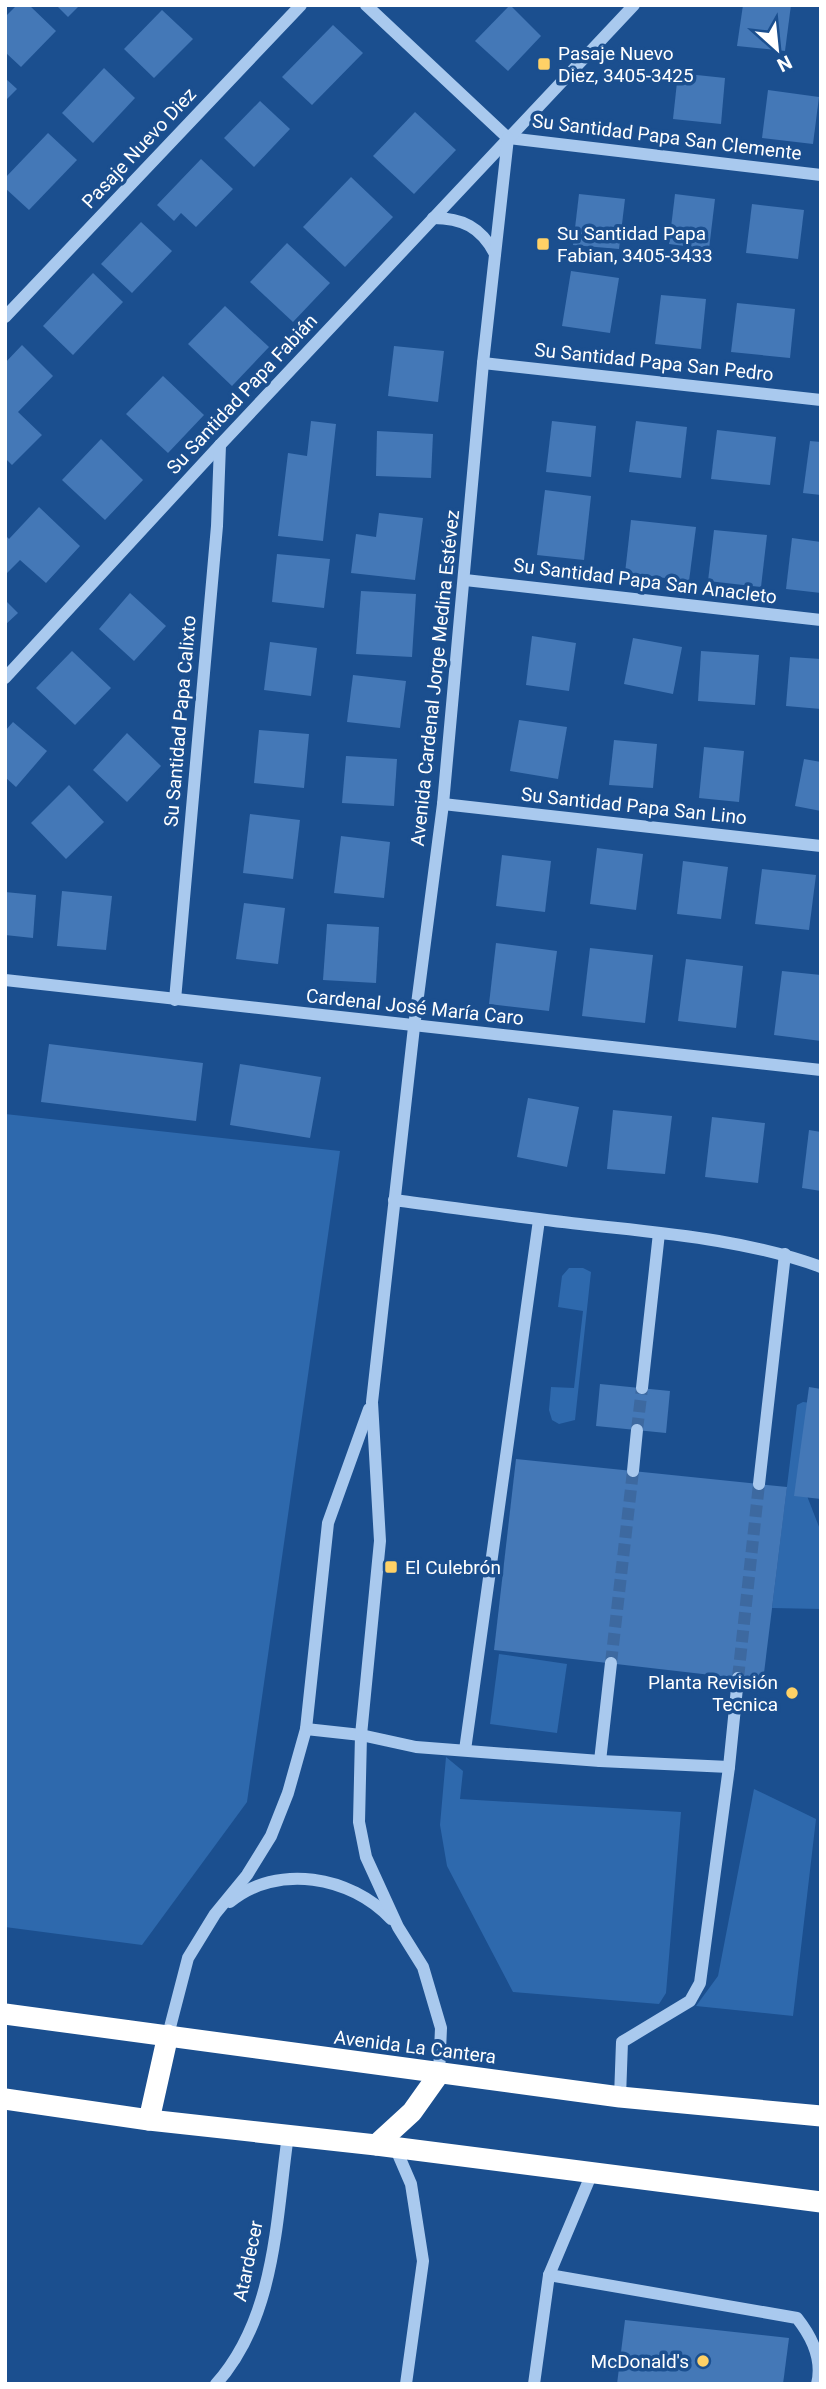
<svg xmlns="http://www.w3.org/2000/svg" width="826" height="2389" viewBox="0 0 826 2389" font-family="Roboto,sans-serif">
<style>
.green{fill:#2e69ad}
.building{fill:#4478b7}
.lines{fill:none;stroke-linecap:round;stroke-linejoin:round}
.minor-tunnel{stroke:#3d69a0;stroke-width:12;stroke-dasharray:12 6;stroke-linecap:butt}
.minor{stroke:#a9c9ee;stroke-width:12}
.highway{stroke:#fff;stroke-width:21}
.poi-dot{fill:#ffd166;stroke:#1b4f8f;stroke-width:2.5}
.labels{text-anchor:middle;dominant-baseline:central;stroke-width:7;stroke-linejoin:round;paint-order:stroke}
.poi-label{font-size:19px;fill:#fff;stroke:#1b4f8f;text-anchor:start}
.street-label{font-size:19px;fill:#fff;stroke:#1b4f8f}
</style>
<rect width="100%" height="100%" fill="#1b4f8f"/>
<g class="green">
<polygon points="5,1114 340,1151 247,1802 142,1945 5,1927"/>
<polygon points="569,1268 583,1268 591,1272 575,1420 559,1424 552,1420 549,1410 551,1387 574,1388 583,1311 558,1307 562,1276"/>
<polygon points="803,1402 811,1403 802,1483 821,1532 821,1609 772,1608 797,1405"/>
<polygon points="499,1654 567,1664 557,1733 490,1724"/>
<polygon points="446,1757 463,1771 460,1799 681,1812 666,1993 659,2004 513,1992 447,1866 440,1825"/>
<polygon points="754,1789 816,1819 793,2016 696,2006 718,1976"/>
</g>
<g class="building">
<polygon points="17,5 29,5 56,31 21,67 5,52 5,17"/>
<polygon points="56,5 80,5 68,17"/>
<polygon points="510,5 541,36 508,71 475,41"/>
<polygon points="743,5 791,5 785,51 737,46"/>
<polygon points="162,10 193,39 154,78 124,49"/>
<polygon points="333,25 363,53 312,105 282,77"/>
<polygon points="104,68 135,98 93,143 62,113"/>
<polygon points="678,73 725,78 721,124 673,119"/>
<polygon points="5,78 17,89 5,101"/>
<polygon points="768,90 819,97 813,144 762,138"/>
<polygon points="260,101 290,129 254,167 224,138"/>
<polygon points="415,112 456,150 414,194 373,156"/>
<polygon points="48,133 77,160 29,210 5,188 5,178"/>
<polygon points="201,159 233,189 196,227 181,213 174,221 157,205"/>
<polygon points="351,177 393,217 345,267 303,227"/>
<polygon points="579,194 625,199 619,249 573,245"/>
<polygon points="675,194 715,199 709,249 669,244"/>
<polygon points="752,204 804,210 798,259 746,253"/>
<polygon points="141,222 172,251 132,293 101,264"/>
<polygon points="287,243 330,283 293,322 250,282"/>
<polygon points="571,271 619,278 610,333 562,326"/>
<polygon points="93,273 123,302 73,355 43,326"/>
<polygon points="661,295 706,299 701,349 655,344"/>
<polygon points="737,303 795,309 790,358 731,352"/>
<polygon points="225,306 269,347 232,386 188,344"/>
<polygon points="22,345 53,376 18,412 42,435 12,465 5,458 5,363"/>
<polygon points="394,346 444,351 438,402 388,396"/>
<polygon points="163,376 204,415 168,453 126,414"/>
<polygon points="311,421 336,424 323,541 278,536 288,453 307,456"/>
<polygon points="552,421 596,426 591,477 546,472"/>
<polygon points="636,421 687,427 681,478 629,472"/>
<polygon points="717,430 776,437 770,485 711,479"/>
<polygon points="377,431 433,434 431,478 376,476"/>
<polygon points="101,439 143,480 105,520 62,480"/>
<polygon points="810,441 821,442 821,495 803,493"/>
<polygon points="545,490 591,496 584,560 537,555"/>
<polygon points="39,507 80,546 46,583 20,560 5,575 5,535 9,539"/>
<polygon points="379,513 423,518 415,580 351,573 356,534 376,537"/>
<polygon points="631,520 696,527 689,581 625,573"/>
<polygon points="714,530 767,535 761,587 708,581"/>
<polygon points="792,538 821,542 821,593 786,589"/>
<polygon points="277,554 330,559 324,608 272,602"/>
<polygon points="361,591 416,594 412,657 356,654"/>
<polygon points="130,593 166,626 134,661 99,629"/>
<polygon points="5,600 18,613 5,625"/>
<polygon points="532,636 576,643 569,691 526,685"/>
<polygon points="633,638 682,647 673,694 624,684"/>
<polygon points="270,642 317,648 311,696 264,690"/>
<polygon points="72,651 111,688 75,725 36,688"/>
<polygon points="701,651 759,655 755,705 698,701"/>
<polygon points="790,657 821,659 821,709 786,706"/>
<polygon points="353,675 406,681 400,728 347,722"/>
<polygon points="519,720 567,727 558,779 510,771"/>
<polygon points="13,722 47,751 16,787 5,777 5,731"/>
<polygon points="259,730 309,734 304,788 254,783"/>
<polygon points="127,733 161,766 127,802 93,770"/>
<polygon points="614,740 657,744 653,788 609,785"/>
<polygon points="704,747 744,751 739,802 699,798"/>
<polygon points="346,756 397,759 394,806 342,803"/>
<polygon points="804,759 821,762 821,811 795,806"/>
<polygon points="69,785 104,822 66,859 31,823"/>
<polygon points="250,814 300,820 293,879 243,873"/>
<polygon points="341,836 390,842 384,898 334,893"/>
<polygon points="597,848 643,854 636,910 590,904"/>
<polygon points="502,855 551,861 545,912 496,906"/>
<polygon points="683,861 728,867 721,919 677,914"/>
<polygon points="762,869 816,875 809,930 755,924"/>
<polygon points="62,891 112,896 106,950 57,946"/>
<polygon points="5,892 36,895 33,938 5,935"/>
<polygon points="244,903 285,908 278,964 236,959"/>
<polygon points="327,924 379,927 376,983 323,980"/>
<polygon points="496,943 557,951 549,1011 489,1004"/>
<polygon points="590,948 653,955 645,1023 582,1016"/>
<polygon points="686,959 743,966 736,1028 678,1021"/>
<polygon points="782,971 821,975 821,1041 774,1035"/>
<polygon points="49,1044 203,1063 196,1121 41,1102"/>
<polygon points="240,1064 321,1077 310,1138 230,1125"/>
<polygon points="528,1098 579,1107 567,1167 517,1157"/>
<polygon points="613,1110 672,1116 665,1174 607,1169"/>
<polygon points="712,1117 765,1123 758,1183 705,1177"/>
<polygon points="809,1130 821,1132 821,1191 802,1188"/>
<polygon points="600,1384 670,1391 666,1433 596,1426"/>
<polygon points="809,1387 821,1389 821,1499 794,1496"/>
<polygon points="516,1459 787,1487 763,1681 494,1650"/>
<polygon points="625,2320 789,2338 783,2384 617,2384"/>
</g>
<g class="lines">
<g class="minor-tunnel">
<polyline points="637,1430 642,1388"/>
<polyline points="611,1663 633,1471"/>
<polyline points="738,1678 759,1484"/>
</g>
<g class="minor">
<polyline points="366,5 508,138"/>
<polyline points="508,138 821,175"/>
<path d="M433 218C462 218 481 227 495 254"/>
<polyline points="5,317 301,5"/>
<polyline points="483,363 821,400"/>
<polyline points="465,580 821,620"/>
<polyline points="5,678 220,445 634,5"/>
<polyline points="443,804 821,846"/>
<polyline points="5,980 821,1070"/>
<polyline points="175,1000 217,526 220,445"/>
<path d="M394 1200C456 1208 518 1217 580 1224 660 1233 745 1239 821 1267"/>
<polyline points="642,1388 659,1233"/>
<polyline points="633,1471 637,1430"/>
<polyline points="759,1484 785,1254"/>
<polyline points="306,1729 361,1735 416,1747 600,1761 729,1767"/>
<polyline points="465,1750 539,1220"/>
<polyline points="600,1761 611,1663"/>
<path d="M230 1902C277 1863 351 1876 391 1919"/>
<polyline points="168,2035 188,1958 215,1914 247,1875 271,1836 288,1793 306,1729 328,1523 369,1409"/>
<polyline points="439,2074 441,2028 423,1967 398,1927 366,1857 359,1822 361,1735 380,1541 372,1402 414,1027 443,804 483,363 508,138"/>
<polyline points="620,2097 622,2042 690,2001 700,1983 729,1767 738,1678"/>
<polyline points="395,2147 411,2184 423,2261 406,2384"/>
<path d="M549 2275 797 2318C812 2337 823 2360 817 2384"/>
<path d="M216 2384C276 2317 276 2219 288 2135"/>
<polyline points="534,2384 549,2275 592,2173"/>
</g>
<g class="highway">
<polyline points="5,2014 620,2097 821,2116"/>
<polyline points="5,2099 149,2120 376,2145 821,2202"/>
<polyline points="149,2120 168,2035"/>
<polyline points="376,2145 412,2112 439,2074"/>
</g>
</g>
<g class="poi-dot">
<rect x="537" y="57" width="14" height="14" rx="3.5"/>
<rect x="536" y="237" width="14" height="14" rx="3.5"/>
<rect x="384" y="1560" width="14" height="14" rx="3.5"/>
<circle cx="792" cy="1693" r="7"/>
<circle cx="703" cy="2361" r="7"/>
</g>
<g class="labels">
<g class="poi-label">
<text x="558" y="53">Pasaje Nuevo<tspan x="558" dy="22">Diez, 3405-3425</tspan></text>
<text x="557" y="233">Su Santidad Papa<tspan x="557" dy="22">Fabian, 3405-3433</tspan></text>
<text x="405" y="1567">El Culebrón</text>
<text x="778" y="1682" text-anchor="end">Planta Revisión<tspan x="778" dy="22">Tecnica</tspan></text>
<text x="689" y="2361" text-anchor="end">McDonald's</text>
</g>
<g class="street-label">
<text transform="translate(667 137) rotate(7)">Su Santidad Papa San Clemente</text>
<text transform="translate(139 148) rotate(-47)">Pasaje Nuevo Diez</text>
<text transform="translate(654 362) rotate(6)">Su Santidad Papa San Pedro</text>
<text transform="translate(242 394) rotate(-47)">Su Santidad Papa Fabián</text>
<text transform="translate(645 581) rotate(7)">Su Santidad Papa San Anacleto</text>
<text transform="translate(435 678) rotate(-84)">Avenida Cardenal Jorge Medina Estévez</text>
<text transform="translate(180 721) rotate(-85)">Su Santidad Papa Calixto</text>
<text transform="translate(634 806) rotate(6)">Su Santidad Papa San Lino</text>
<text transform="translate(415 1007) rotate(6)">Cardenal José María Caro</text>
<text transform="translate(415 2047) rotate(7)">Avenida La Cantera</text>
<text transform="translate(248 2261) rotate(-78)">Atardecer</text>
</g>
</g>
<rect width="826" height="2389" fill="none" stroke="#ffffff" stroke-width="14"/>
<g transform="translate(777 49) rotate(153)" stroke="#1b4f8f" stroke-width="5" paint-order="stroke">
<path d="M0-5L12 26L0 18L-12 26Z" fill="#ffffff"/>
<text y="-10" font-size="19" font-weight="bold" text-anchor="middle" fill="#ffffff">N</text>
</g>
</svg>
